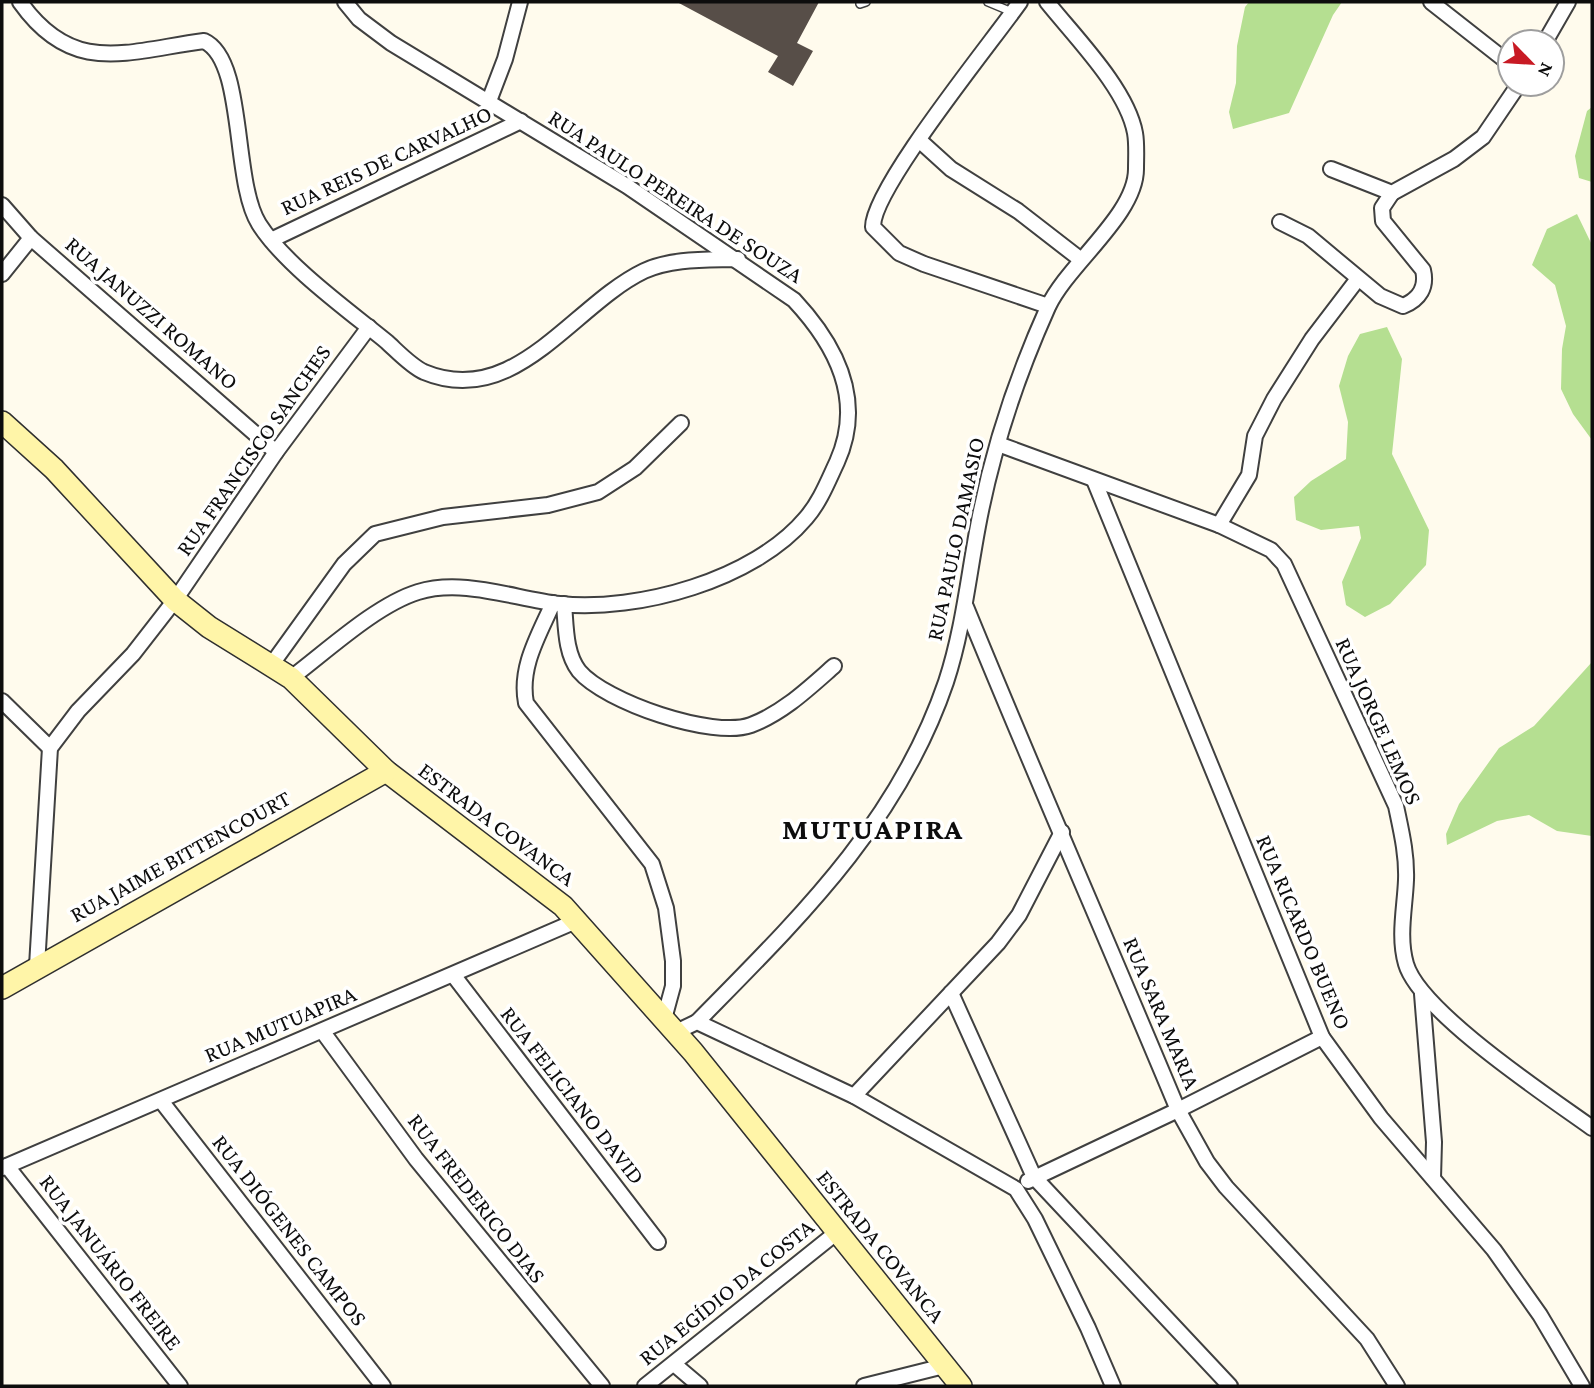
<svg xmlns="http://www.w3.org/2000/svg" width="1594" height="1388" viewBox="0 0 1594 1388" font-family="'Crimson Pro',serif">
<style>
.forest{fill:#b5df91}
.building{fill:#574e48}
.lines{fill:none;stroke-linecap:round;stroke-linejoin:round}
.lane-casing{stroke:#404040;stroke-width:10}
.street-casing{stroke:#404040;stroke-width:18}
.secondary-casing{stroke:#2f2f2f;stroke-width:24}
.lane{stroke:#fff;stroke-width:7}
.street{stroke:#fff;stroke-width:14}
.secondary{stroke:#fff5a8;stroke-width:21}
.labels{text-anchor:middle;dominant-baseline:central;stroke-width:7;stroke-linejoin:round;paint-order:stroke}
.street-label{font-size:23px;fill:#0d0d0d;stroke:#fff}
.district-label{font-size:30px;font-weight:bold;letter-spacing:2px;fill:#0d0d0d;stroke:#fff}
</style>
<rect width="100%" height="100%" fill="#fffbed"/>
<g class="forest">
<polygon points="1249,2 1342,2 1333,15 1289,113 1233,129 1229,112 1236,83 1237,46 1245,7"/>
<polygon points="1592,107 1592,182 1579,178 1575,156 1587,111"/>
<polygon points="1577,214 1592,245 1592,440 1573,414 1561,389 1562,349 1566,326 1555,285 1532,265 1547,229"/>
<polygon points="1387,327 1402,359 1392,454 1429,530 1426,565 1390,604 1365,617 1346,605 1342,582 1361,538 1359,526 1321,530 1296,520 1294,497 1311,481 1346,459 1348,422 1339,386 1348,356 1360,334"/>
<polygon points="1592,662 1592,836 1557,831 1529,815 1497,821 1447,845 1446,834 1459,804 1499,748 1534,726"/>
</g>
<polygon class="building" points="677,2 819,2 797,43 813,51 793,86 768,72 778,56"/>
<g class="lines">
<g class="lane-casing">
<g id="lane">
<polyline points="988,2 1012,12"/>
<polyline points="860,4 866,2"/>
</g>
</g>
<g class="street-casing">
<g id="street">
<path d="M20 2C73 77 127 51 204 41 246 60 232 181 259 224 285 265 349 311 387 342 398 352 411 366 424 372 515 410 573 305 644 271 672 258 707 260 738 259"/>
<path d="M1020 2C992 42 872 189 873 227L899 253 924 264 1048 306"/>
<polyline points="1431,2 1510,64"/>
<polyline points="1545,42 1568,2"/>
<polyline points="489,101 505,59 520,2"/>
<polyline points="919,140 951,169 1018,211 1080,259"/>
<polyline points="1331,169 1392,193 1454,159 1483,137 1519,84"/>
<polyline points="2,205 31,238 276,452"/>
<path d="M1280 222 1308 236 1380 296 1403 306C1420 299 1427 287 1423 270L1383 221 1382 208 1392 193"/>
<polyline points="271,240 521,121"/>
<polyline points="2,274 31,238"/>
<path d="M998 444 1219 525 1271 550 1284 564 1396 806C1401 830 1407 854 1406 880 1405 907 1398 937 1406 964 1420 1012 1549 1097 1592 1128"/>
<polyline points="1094,480 1322,1037 1381,1118 1494,1250 1540,1315 1582,1386"/>
<polyline points="1219,525 1249,475 1255,436 1274,399 1312,339 1357,280"/>
<path d="M553 603C539 635 519 667 526 703L652 864 666 908 673 961V986L664 1019"/>
<path d="M564 604C566 626 565 653 579 671 605 702 713 739 751 725 783 713 809 688 834 666"/>
<path d="M966 607C1035 776 1108 942 1178 1110L1207 1162 1226 1187 1367 1339 1397 1386"/>
<polyline points="272,664 344,564 375,534 443,517 548,505 598,492 635,468 681,423"/>
<path d="M291 678C327 651 376 605 418 592 463 578 515 599 560 604 638 612 754 580 806 518 820 502 828 481 837 462 865 400 836 345 794 300L627 186 391 43 359 19 345 2"/>
<polyline points="2,701 50,748"/>
<polyline points="37,966 50,748 78,711 133,654 175,600 276,452 369,327"/>
<polyline points="454,976 658,1242"/>
<polyline points="951,993 1034,1177 1230,1386"/>
<polyline points="1422,994 1434,1142 1433,1178"/>
<path d="M697 1022C799 918 898 823 946 682 963 630 968 579 978 526 992 451 1017 376 1048 307 1068 264 1136 215 1136 169 1136 157 1137 144 1135 133 1127 89 1075 37 1047 2"/>
<polyline points="323,1032 416,1159 602,1386"/>
<polyline points="676,1032 697,1022 854,1096 1016,1189 1035,1219 1088,1328 1113,1386"/>
<polyline points="854,1096 998,943 1019,915 1062,832"/>
<polyline points="162,1102 383,1386"/>
<polyline points="7,1166 180,1386"/>
<polyline points="2,1168 576,921"/>
<polyline points="1028,1181 1178,1110 1322,1037"/>
<polyline points="674,1364 700,1386"/>
<polyline points="645,1386 836,1233"/>
<polyline points="864,1386 944,1366"/>
</g>
</g>
<g class="secondary-casing">
<g id="secondary">
<polyline points="2,422 54,469 175,600 209,627 291,678 386,771 563,906 693,1052 961,1386"/>
<polyline points="2,988 386,771"/>
</g>
</g>
<use href="#lane" class="lane"/>
<use href="#street" class="street"/>
<use href="#secondary" class="secondary"/>
</g>
<g class="labels">
<g class="street-label">
<text transform="translate(386 160) rotate(-25)">RUA REIS DE CARVALHO</text>
<text transform="translate(676 196) rotate(33)">RUA PAULO PEREIRA DE SOUZA</text>
<text transform="translate(152 313) rotate(41)">RUA JANUZZI ROMANO</text>
<text transform="translate(253 450) rotate(-55)">RUA FRANCISCO SANCHES</text>
<text transform="translate(955 539) rotate(-78)">RUA PAULO DAMASIO</text>
<text transform="translate(1379 721) rotate(66)">RUA JORGE LEMOS</text>
<text transform="translate(497 824) rotate(37)">ESTRADA COVANCA</text>
<text transform="translate(180 856) rotate(-29)">RUA JAIME BITTENCOURT</text>
<text transform="translate(1304 932) rotate(67)">RUA RICARDO BUENO</text>
<text transform="translate(1162 1013) rotate(67)">RUA SARA MARIA</text>
<text transform="translate(280 1024) rotate(-23)">RUA MUTUAPIRA</text>
<text transform="translate(573 1095) rotate(52)">RUA FELICIANO DAVID</text>
<text transform="translate(477 1198) rotate(52)">RUA FREDERICO DIAS</text>
<text transform="translate(290 1230) rotate(52)">RUA DIÓGENES CAMPOS</text>
<text transform="translate(881 1246) rotate(51)">ESTRADA COVANCA</text>
<text transform="translate(111 1262) rotate(52)">RUA JANUÁRIO FREIRE</text>
<text transform="translate(726 1292) rotate(-39)">RUA EGÍDIO DA COSTA</text>
</g>
<g class="district-label">
<text x="873" y="828">MUTUAPIRA</text>
</g>
</g>
<rect width="1594" height="1388" fill="none" stroke="#0d0d0d" stroke-width="7"/>
<g transform="translate(1531 63) rotate(115)"><circle r="33" fill="#ffffff" stroke="#9e9e9e" stroke-width="2"/>
<path d="M0-5L12 26L0 18L-12 26Z" fill="#c81a24"/>
<text y="-10" font-size="19" font-weight="bold" text-anchor="middle" fill="#0d0d0d">N</text>
</g>
</svg>
